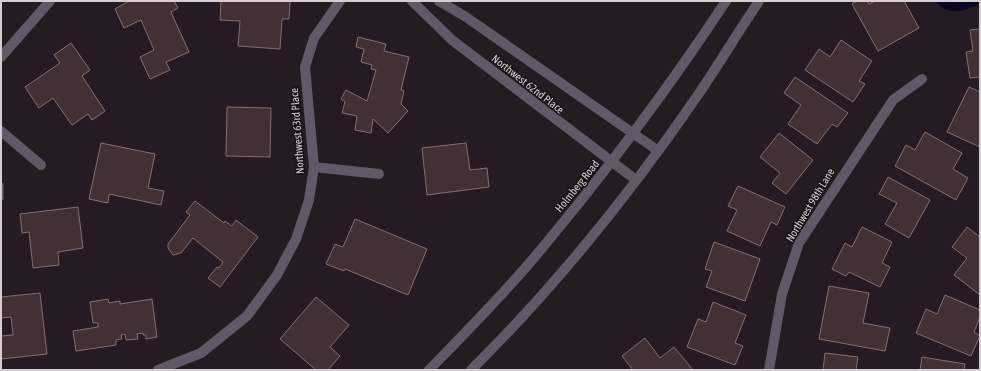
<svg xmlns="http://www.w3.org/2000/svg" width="981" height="371" viewBox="0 0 981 371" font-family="'Asap Condensed',sans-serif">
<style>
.water{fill:#0c0324}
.building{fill:#413134;stroke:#826f73}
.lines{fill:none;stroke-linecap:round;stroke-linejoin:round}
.minor{stroke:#635768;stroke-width:10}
.labels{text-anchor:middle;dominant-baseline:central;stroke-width:3.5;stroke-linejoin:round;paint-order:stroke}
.street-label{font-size:11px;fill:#d7ced4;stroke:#1e121a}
</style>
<rect width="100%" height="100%" fill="#271b23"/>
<path class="water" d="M935 1H980V4C963 11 948 17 935 1Z"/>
<g class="building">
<polygon points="129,1 174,1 178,8 171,12 189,52 166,62 170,70 150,79 140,57 154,50 141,20 124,28 115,9"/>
<polygon points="221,1 290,1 289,19 282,19 280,49 238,46 240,21 220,20"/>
<polygon points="857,1 867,1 869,4 875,1 904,1 919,28 878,51 852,4"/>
<polygon points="980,29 980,77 970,78 966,52 973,51 970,30"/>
<polygon points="358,37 386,44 384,51 409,57 401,90 404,91 401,104 408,111 388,133 373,119 371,133 355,130 357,116 342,113 345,102 341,99 346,90 367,101 376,70 371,69 372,65 361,62 364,49 356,47"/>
<polygon points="841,40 872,61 859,81 865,84 853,102 805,70 819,49 830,57"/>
<polygon points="71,43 90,70 82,76 105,111 92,120 88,114 72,125 53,98 39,108 25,87 60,63 54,55"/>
<polygon points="795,77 848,113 837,127 832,124 817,144 788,124 801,105 784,93"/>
<polygon points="969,87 980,92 980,147 947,132"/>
<polygon points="227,107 271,108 270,157 226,156"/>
<polygon points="925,132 962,153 953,169 968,178 956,200 895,166 906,145 915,150"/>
<polygon points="779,133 813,160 786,194 772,183 780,173 760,157"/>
<polygon points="101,143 155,154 148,188 164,191 161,205 109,194 108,203 89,199"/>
<polygon points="466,143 470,170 487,168 489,187 427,195 422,148"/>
<polygon points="888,177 930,200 909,238 885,224 897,203 879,194"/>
<rect x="1" y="184" width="2" height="15"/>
<polygon points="738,186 785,207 777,225 771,222 760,246 727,231 737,210 728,206"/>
<polygon points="195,201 224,223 225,221 232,226 236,220 258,237 220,287 208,278 217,267 219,268 223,262 193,238 181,253 173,255 168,248 168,244 190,215 186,212"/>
<polygon points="78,207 83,248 58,252 59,265 33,268 29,232 22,233 20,214"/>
<polygon points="355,219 427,249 408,295 345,269 344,271 326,264 335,244 343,247"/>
<polygon points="862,227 892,242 882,263 890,267 880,287 849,272 846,276 832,269 845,243 852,247"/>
<polygon points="967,227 980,237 980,295 954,275 967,258 952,247"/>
<polygon points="714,242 760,259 745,301 706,287 712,271 705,269"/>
<polygon points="829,286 869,293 863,323 890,328 885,351 819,339"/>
<polygon points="40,293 47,354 1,359 1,336 13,335 11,317 1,318 1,297"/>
<polygon points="945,295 980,310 980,317 974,332 980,336 971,356 916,333 926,309 937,314"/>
<polygon points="316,297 349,325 330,347 340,356 328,370 316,370 280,339"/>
<polygon points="108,299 109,303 120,301 120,304 152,299 157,337 146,339 146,335 143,335 143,333 137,334 138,339 126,340 125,334 121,335 122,339 116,340 116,345 76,351 73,331 98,327 98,323 93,323 90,302"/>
<polygon points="713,302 746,315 735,343 743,346 735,365 687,347 698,319 706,322"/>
<polygon points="645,338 660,358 674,347 693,370 633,370 622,356"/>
<polygon points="825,353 858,357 856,370 823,370"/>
<polygon points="922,357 965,364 964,370 920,370"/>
</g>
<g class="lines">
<g class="minor">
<polyline points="412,1 452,40 636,180"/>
<polyline points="439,1 466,17 657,150"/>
<polyline points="1,57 50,1"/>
<polyline points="1,131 41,165"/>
<polyline points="314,167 379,174"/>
<polyline points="158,370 201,353 247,316 277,275 296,239 309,200 314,167 305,67 314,38 340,1"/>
<path d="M429 370C466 332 504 294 538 253 605 173 668 89 726 1"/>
<path d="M471 370C555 287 633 190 700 92 720 62 739 31 759 1"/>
<polyline points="769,370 782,294 799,243 893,100 922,79"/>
</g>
</g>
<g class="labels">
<g class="street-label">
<text transform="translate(528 84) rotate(38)">Northwest 62nd Place</text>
<text transform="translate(297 131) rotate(-94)">Northwest 63rd Place</text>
<text transform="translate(577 186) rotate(-51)">Holmberg Road</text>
<text transform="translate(810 205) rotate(-59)">Northwest 98th Lane</text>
</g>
</g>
<rect width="981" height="371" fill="none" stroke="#d7ced4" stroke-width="4"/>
</svg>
